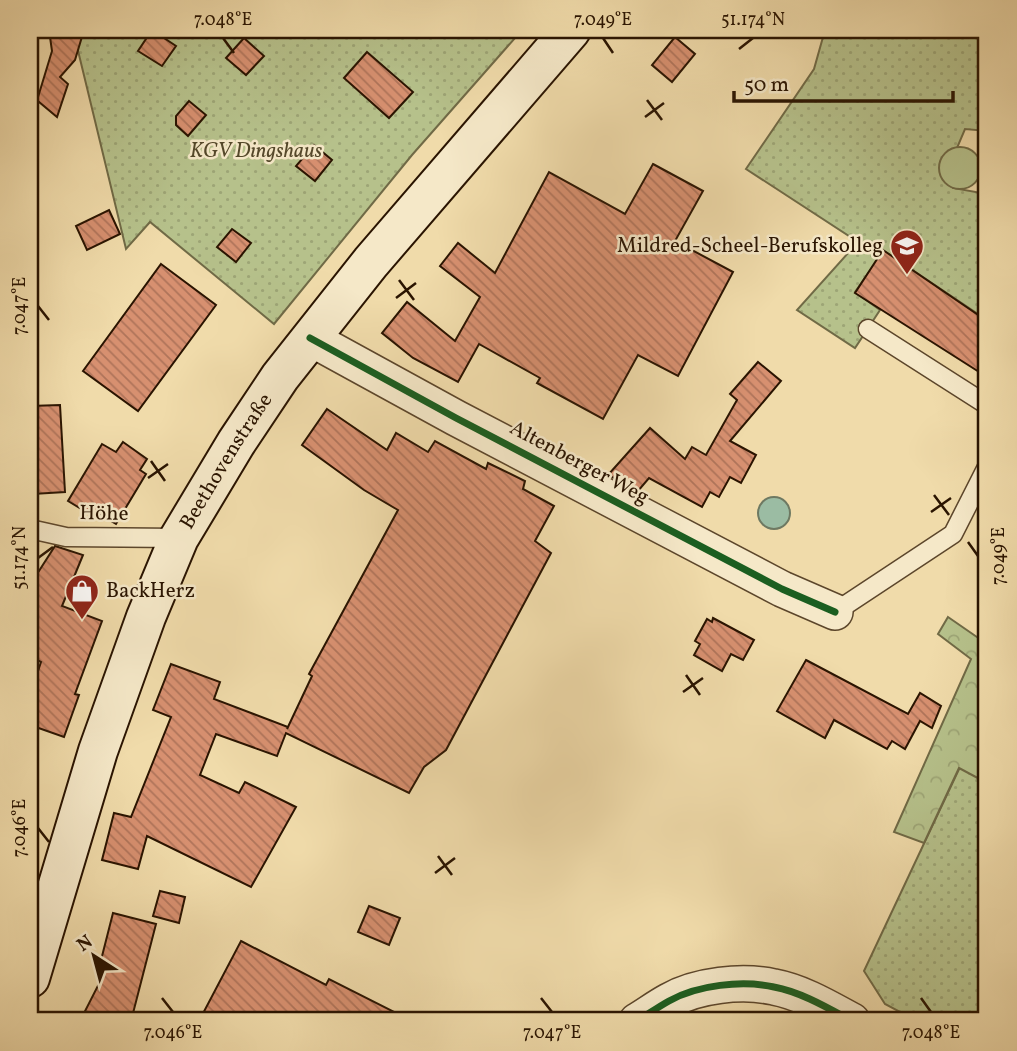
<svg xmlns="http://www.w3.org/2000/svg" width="1017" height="1051" viewBox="0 0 1017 1051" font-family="Vollkorn,serif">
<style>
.grass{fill:url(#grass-dots);stroke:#706a46;stroke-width:2}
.forest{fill:url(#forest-crowns);stroke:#706a46;stroke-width:2}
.pitch{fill:#b6c18b;stroke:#706a46;stroke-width:2}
.water{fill:#9bbca3;stroke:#6e7962;stroke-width:2}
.building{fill:url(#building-back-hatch);stroke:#2a1401;stroke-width:2}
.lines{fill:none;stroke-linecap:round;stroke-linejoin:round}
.service-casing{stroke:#5c462b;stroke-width:21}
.minor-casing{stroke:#5c462b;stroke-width:38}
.secondary-casing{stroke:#2a1401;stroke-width:42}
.service{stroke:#f5e8c8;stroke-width:18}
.minor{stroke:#f5e8c8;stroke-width:35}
.secondary{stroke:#f5e8c8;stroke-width:38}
.cycleway-casing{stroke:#f5e8c8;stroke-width:11}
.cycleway{stroke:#1b5e20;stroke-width:7}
.ticks{fill:none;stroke:#2a1401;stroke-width:2.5}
.labels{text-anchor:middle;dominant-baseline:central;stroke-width:5;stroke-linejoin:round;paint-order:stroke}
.park-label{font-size:21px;font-style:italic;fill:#54482a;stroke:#f5e8c8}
.poi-label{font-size:21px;fill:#2a1401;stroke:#f5e8c8;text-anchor:end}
.street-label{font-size:21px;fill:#2a1401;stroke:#f5e8c8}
.neatline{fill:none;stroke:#2a1401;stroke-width:2.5}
.ticks-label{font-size:18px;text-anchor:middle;fill:#2a1401}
</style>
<defs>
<pattern id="grass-dots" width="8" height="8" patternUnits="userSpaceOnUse" patternTransform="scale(1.75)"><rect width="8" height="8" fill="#b6c18b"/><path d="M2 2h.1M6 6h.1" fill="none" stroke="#9da576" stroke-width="1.8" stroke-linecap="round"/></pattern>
<pattern id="forest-crowns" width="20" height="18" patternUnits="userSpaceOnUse" patternTransform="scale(1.75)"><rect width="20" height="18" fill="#b6c18b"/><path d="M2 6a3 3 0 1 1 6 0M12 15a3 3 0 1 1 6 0" fill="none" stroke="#9da576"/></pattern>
<pattern id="building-back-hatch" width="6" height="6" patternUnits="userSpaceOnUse" patternTransform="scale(1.75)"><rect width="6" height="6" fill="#d79070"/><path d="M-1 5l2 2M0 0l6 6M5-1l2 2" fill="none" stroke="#af745a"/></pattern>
</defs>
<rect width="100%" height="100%" fill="#f0dbaa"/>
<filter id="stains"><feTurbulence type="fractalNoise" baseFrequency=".00286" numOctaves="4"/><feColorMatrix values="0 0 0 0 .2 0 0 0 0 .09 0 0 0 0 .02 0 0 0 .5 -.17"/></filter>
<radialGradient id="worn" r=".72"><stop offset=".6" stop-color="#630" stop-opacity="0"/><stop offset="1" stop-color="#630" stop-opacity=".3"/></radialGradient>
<g class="grass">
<polygon points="73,30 522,30 412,155 274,324 150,222 126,249"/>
<polygon points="825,30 987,30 987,131 965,129 957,148 950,150 953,188 987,194 987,320 884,251 855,292 880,310 855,348 797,310 858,242 746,169 814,69"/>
<polygon points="960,767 987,783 987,1021 917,1021 885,1004 864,971"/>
</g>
<polygon class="forest" points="948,617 987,644 987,783 959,768 924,843 894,832 971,659 938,634"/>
<circle class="pitch" cx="960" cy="168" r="21"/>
<circle class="water" cx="774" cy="513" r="16"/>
<g class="building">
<polygon points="49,30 84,30 75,60 60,77 68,84 57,117 39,102 35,107 52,51"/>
<polygon points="152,30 176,46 162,66 138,51"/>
<polygon points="675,37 695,54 672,82 652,65"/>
<polygon points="244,38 264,56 246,75 226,58"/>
<polygon points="367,52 413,92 389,118 344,78"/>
<polygon points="189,101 206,115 188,136 176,125 176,116"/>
<polygon points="314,145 332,160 315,181 296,166"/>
<polygon points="653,164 703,191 675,241 733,272 678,376 638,355 603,419 537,383 540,378 479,344 458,382 413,358 382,333 407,302 455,341 480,297 440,266 458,243 495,273 549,172 625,214"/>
<polygon points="109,210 120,234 87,250 76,226"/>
<polygon points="232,229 251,243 236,262 217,247"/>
<polygon points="883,250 987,321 987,377 855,293"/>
<polygon points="161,264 216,305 138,411 83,371"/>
<polygon points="758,362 781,381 730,441 756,455 741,483 730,477 719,497 710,492 702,507 649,478 638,491 608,475 650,428 685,459 692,447 706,455 737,400 730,394"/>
<polygon points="60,405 65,492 33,494 33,486 30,486 30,406"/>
<polygon points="327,409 387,450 396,433 428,452 435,441 486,469 488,463 525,481 523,489 554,506 535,541 551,553 446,750 424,767 409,793 286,733 277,756 216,734 200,775 239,793 245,782 296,807 251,887 147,836 138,869 102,860 114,813 131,817 171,717 153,710 171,664 220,682 214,699 288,727 287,729 312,676 309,674 398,510 364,490 302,445"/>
<polygon points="123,442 147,459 140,470 146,474 116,524 99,514 98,519 68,501 102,444 116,452"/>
<polygon points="55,546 83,555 62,606 102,621 75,694 79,695 64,737 30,725 30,695 41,662 30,656 30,585"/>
<polygon points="713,618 754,640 743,660 731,654 722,671 694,655 700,644 695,641 707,619 712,622"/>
<polygon points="806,660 908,714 920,693 941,706 932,728 920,721 905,749 892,741 887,749 834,720 825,738 777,711"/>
<polygon points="160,891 185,897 179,923 153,916"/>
<polygon points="369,906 400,918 389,945 358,932"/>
<polygon points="113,913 156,924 131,1021 80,1021 106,970 99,968"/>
<polygon points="241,941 326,985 329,979 412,1021 199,1021"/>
</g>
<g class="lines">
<g class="service-casing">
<g id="service">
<polyline points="868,329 987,405"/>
<polyline points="30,529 66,537 179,538"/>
<polyline points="835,612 953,534 987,467"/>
</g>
</g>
<g class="minor-casing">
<g id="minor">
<polyline points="310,338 456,418 782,589 835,612"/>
<path d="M637 1021C647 1015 658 1007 669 1001 697 985 742 980 774 987 801 992 828 1008 852 1021"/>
</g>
</g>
<g class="secondary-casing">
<g id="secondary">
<path id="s1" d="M30 978 98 751 146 617 179 538 236 443 280 377 371 262 571 30"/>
</g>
</g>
<use href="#service" class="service"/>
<use href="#minor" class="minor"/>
<use href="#secondary" class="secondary"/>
<g class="cycleway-casing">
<g id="cycleway">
<polyline points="310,338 456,418 782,589 835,612"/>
<path d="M637 1021C647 1015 658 1007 669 1001 697 985 742 980 774 987 801 992 828 1008 852 1021"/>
</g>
</g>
<use href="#cycleway" class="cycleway"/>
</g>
<path class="ticks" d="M223 38 234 53M603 38 613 53M739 49 753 38M647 100 662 120M645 117 664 103M399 280 414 300M396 298 416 283M38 306 49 320M151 461 165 481M148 478 168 464M934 495 949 515M931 512 951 498M968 542 978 556M38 558 53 547M686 675 700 695M683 692 703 678M38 828 49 842M438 856 452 875M435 873 455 858M162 998 173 1012M541 998 552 1012M921 998 931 1012"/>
<defs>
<g id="school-pin" transform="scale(1.75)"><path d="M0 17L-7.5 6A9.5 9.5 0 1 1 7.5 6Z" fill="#8f2418" stroke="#f5e8c8"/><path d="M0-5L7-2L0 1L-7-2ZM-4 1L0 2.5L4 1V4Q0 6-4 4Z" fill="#fff"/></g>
<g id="shop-pin" transform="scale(1.75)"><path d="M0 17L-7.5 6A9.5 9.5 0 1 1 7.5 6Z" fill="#8f2418" stroke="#f5e8c8"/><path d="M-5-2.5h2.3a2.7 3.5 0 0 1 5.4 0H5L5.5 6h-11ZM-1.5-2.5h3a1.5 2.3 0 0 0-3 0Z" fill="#fff"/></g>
</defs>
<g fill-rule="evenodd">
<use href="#school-pin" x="907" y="246"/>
<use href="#shop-pin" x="82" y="591"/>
</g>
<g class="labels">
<g class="park-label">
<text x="256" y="151">KGV Dingshaus</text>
</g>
<g class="poi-label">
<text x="883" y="246">Mildred-Scheel-Berufskolleg</text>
<text x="106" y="591" text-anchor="start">BackHerz</text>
</g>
<g class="street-label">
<text stroke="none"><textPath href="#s1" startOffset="555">Beethovenstraße</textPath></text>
<text transform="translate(579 463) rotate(28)">Altenberger Weg</text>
<text transform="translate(104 514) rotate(1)">Höhe</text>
</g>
</g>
<rect width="1017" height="1051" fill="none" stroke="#f0dbaa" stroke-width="77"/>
<g transform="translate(94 956) rotate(324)" stroke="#f5e8c8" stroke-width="5" paint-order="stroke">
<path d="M0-5L12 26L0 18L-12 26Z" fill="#2a1401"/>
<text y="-10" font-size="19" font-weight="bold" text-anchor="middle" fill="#2a1401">N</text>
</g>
<path d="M734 91v10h219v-10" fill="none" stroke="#2a1401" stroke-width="3.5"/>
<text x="744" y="91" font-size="21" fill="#2a1401" stroke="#f5e8c8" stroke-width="5" paint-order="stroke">50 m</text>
<rect x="38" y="38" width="940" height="974" class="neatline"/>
<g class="ticks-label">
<text x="223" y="25">7.048°E</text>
<text x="603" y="25">7.049°E</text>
<text x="753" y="25">51.174°N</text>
<text transform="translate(19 306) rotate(-90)" y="6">7.047°E</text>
<text transform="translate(998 556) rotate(-90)" y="6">7.049°E</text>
<text transform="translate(19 558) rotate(-90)" y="6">51.174°N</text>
<text transform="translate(19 828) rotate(-90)" y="6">7.046°E</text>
<text x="173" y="1038">7.046°E</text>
<text x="552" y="1038">7.047°E</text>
<text x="931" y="1038">7.048°E</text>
</g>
<rect width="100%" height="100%" filter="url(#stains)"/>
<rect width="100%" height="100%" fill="url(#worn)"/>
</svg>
